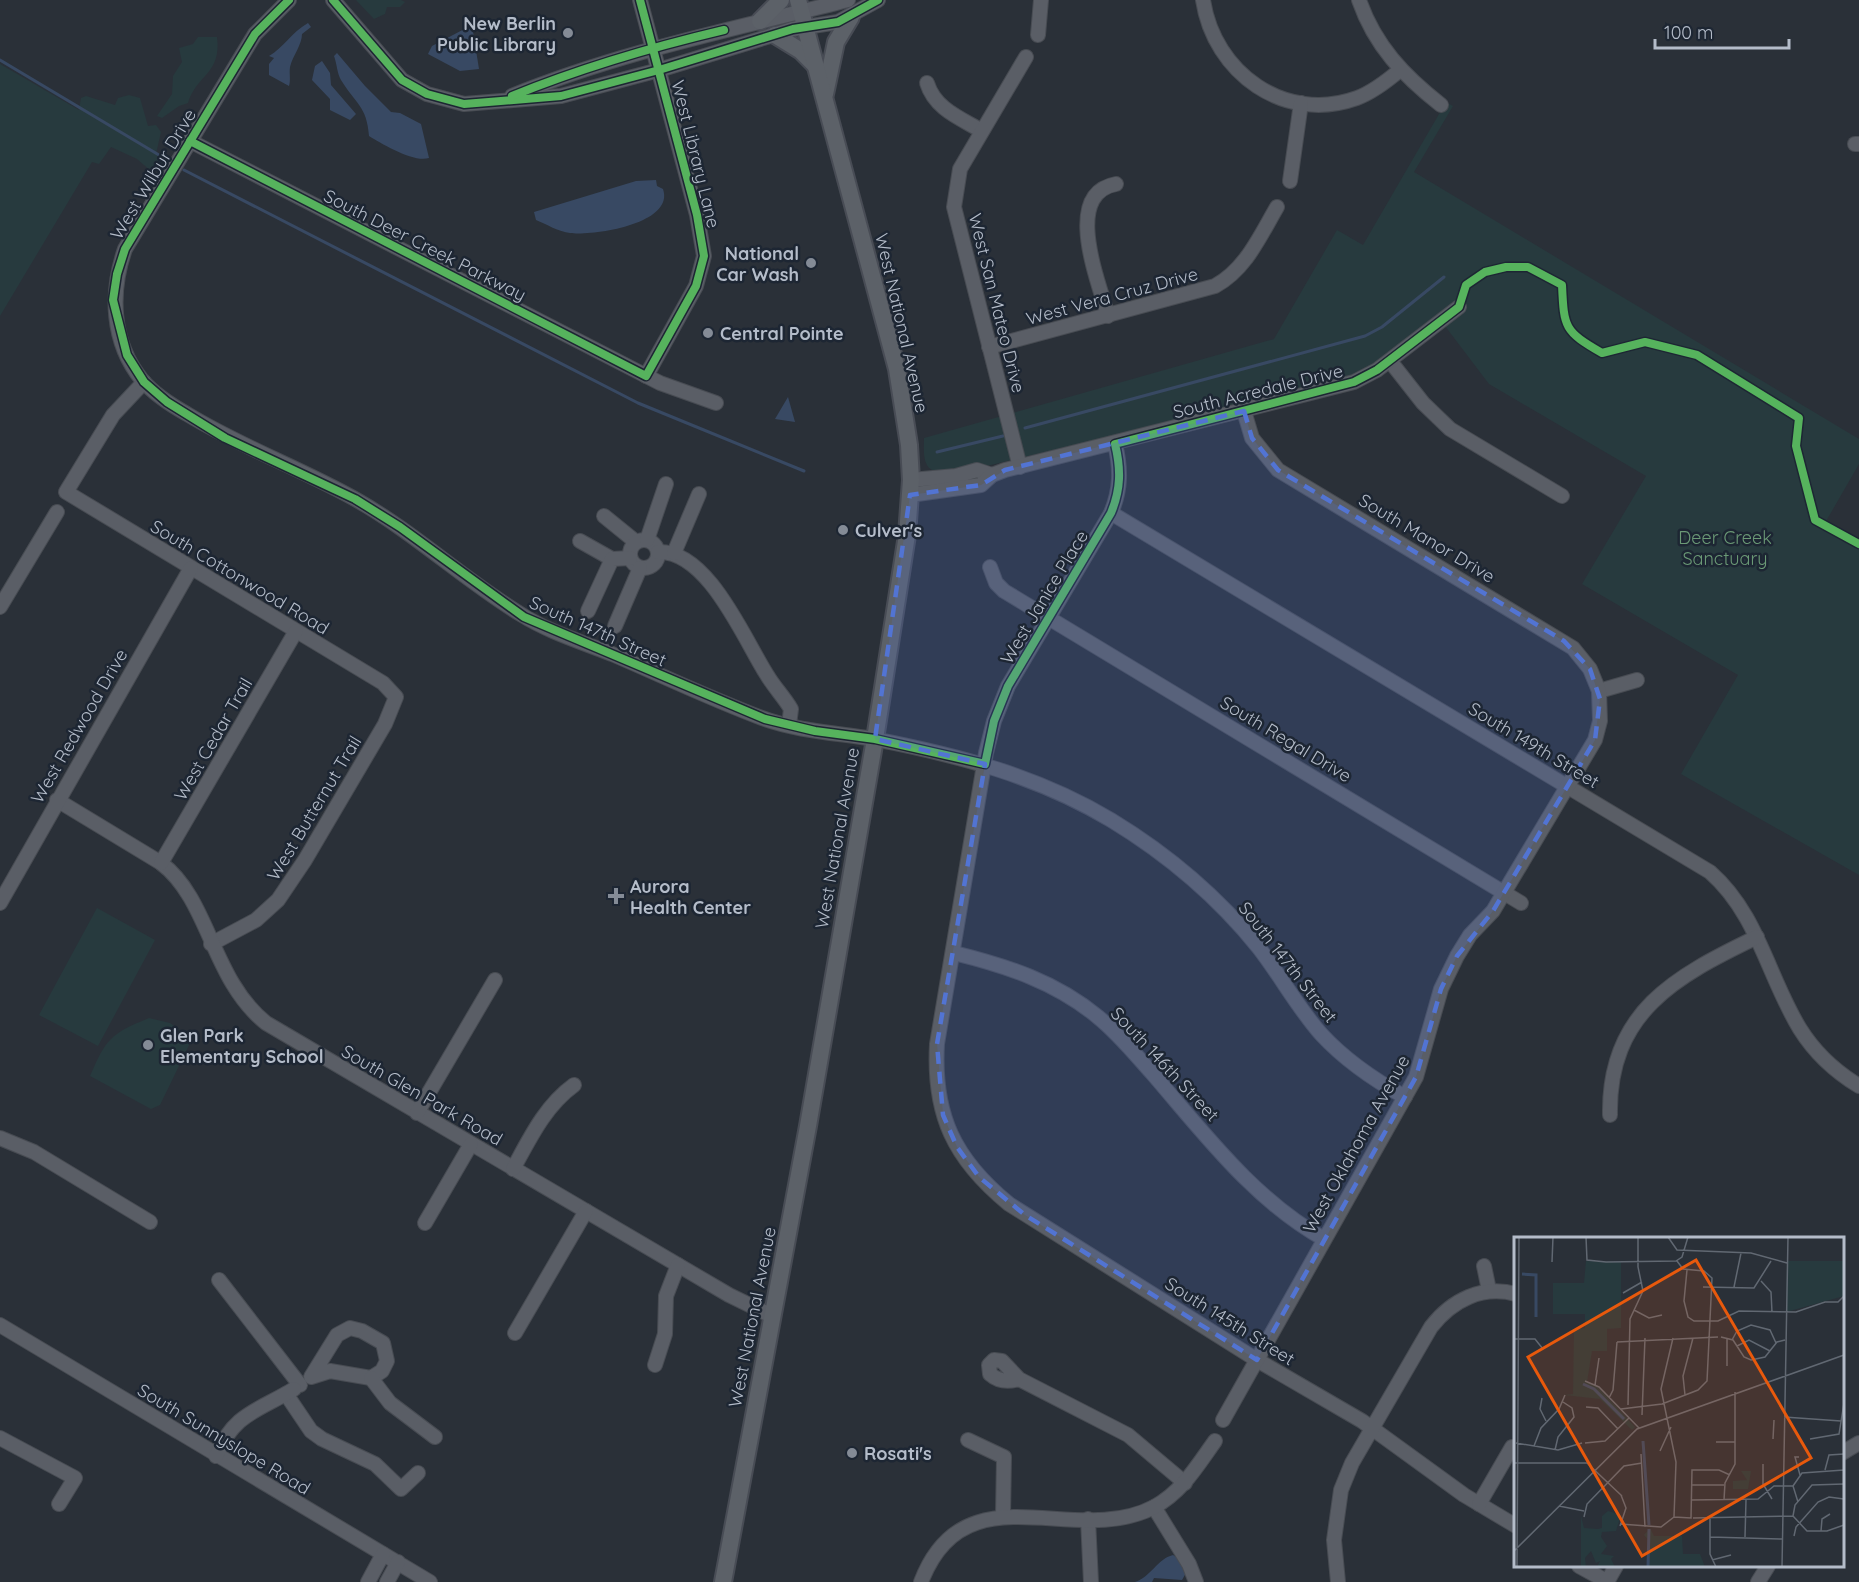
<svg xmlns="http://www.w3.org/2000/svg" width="1859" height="1582" viewBox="0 0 1859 1582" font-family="Quicksand,sans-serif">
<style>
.green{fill:#273a3e}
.water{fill:#384963}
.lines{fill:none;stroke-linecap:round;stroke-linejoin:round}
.stream{stroke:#384963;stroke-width:3}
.minor-casing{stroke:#484c53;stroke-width:16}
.major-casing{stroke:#484c55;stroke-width:20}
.minor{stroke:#5a5e66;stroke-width:14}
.major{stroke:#5c6168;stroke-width:16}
.cycleway-casing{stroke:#1d2633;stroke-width:11}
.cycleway{stroke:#56b35d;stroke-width:8}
.marked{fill:#5274d3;fill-opacity:0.2;stroke:#5274d3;stroke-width:4.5;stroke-dasharray:12 8;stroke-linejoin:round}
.poi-dot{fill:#848b96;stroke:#1d2633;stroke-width:2}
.labels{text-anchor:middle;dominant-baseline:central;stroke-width:5;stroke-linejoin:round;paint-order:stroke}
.poi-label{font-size:18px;font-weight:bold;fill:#b4bcc9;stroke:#1d2633;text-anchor:start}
.street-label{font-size:18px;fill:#b4bcc9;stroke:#1d2633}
.park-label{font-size:18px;fill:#6b9a76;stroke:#1d2633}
.inset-river{fill:none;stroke:#384963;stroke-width:3}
.inset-road{fill:none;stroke:#616872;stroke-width:1.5}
.view{fill:#e8590c;fill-opacity:0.15;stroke:#e8590c;stroke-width:3}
.inset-edge{fill:none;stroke:#b4bcc9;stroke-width:3}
</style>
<rect width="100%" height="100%" fill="#2a3038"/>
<g class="green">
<polygon points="356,0 401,0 405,2 400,7 387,7 385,14 374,19"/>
<path d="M198 37H217C222 74 196 75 188 103L179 106 162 118 157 116 172 94 173 76 182 62 179 48 193 44Z"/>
<polygon points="0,64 79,110 81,98 86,96 115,105 118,98 129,95 140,98 148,126 156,125 161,132 156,154 163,162 161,166 151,171 137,159 111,147 99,164 92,162 0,316"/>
<path d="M1446 102 1453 106 1414 172 1859 439V464L1825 523 1859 543V875L1681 774 1738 675 1582 584 1646 476 1489 384 1445 326 1362 376 978 468C965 470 932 480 926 463 923 456 924 446 924 438L1274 339 1337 230 1363 245Z"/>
<polygon points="97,908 155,940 98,1046 39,1015"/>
<path d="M149 1018 170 1023 192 1039 160 1105 151 1109 90 1076C106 1039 110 1034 149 1018Z"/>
</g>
<g class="water">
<path d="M308 23 311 27 302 34C302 45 293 55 290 67 289 74 291 80 289 86L269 75V64L274 58 269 56C283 48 292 32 308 23Z"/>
<polygon points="472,25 479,69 460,71 428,54 432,46"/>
<path d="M337 53 365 86 391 112 400 113 421 124 429 158C414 163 382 144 369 136 367 106 355 103 341 80 337 73 337 64 334 56Z"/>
<polygon points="322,61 330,73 331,85 356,114 350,120 330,110 330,99 312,80 315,66"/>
<path d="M656 180 657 186 663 189C675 224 593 236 570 233 559 232 546 224 536 220L534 212 636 181Z"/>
<polygon points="788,397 795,422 775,419"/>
<path d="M1173 1555 1179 1559 1186 1573 1182 1580 1154 1578 1152 1582H1135C1151 1577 1157 1559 1173 1555Z"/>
</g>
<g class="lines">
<g class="stream">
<polyline points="0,60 164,158"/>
<polyline points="184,170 638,403 804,471"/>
<polyline points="1025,428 1365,336 1382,327 1444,277"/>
<polyline points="937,452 1003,436"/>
</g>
<g class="minor-casing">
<g id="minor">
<path d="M289 0 255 34 125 249C110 292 111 342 142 380 154 394 171 405 187 414 241 447 300 468 355 499 414 532 464 580 522 615 549 632 582 642 612 654 661 675 711 699 762 718 797 731 837 733 874 739 957 755 1038 776 1111 820 1167 854 1218 897 1259 948 1280 975 1298 1008 1321 1034 1345 1060 1374 1080 1405 1097"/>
<polyline points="333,0 402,80 427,94 464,104 561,96 659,70 793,29 838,22 878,0"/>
<polyline points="640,0 697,215 704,256 696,286 646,376"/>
<path d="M1203 0C1214 73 1285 124 1357 98 1373 92 1387 81 1400 70"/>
<path d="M1359 0C1375 46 1404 76 1441 105"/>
<polyline points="1038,35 1041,0"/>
<path d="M927 83C935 109 960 118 982 131"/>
<path d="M512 96C620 52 734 29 848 0"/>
<polyline points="190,141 660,383 716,403"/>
<polyline points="1855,144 1859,144"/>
<polyline points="1290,181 1301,103"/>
<path d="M1108 316C1099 282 1062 194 1116 184"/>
<path d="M989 347 1215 286C1246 269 1260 236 1277 207"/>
<polyline points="1390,361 1423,403 1450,429 1562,496"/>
<polyline points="144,382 113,415 66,492 383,683 396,697 385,724 305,860 278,900 256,920 211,944"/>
<path d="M1115 444C1121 469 1121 489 1111 513L1008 686 994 721 986 753 937 1044C933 1115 954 1159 1009 1204L1257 1360 1362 1421 1464 1495 1516 1526"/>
<polyline points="1020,467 954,207 960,169 1026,57"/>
<polyline points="911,480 956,476 977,470 992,475"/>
<polyline points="910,495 981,485 992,475 1005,470 1354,382 1377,370 1459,307"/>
<path d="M1111 513 1710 872C1758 914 1768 977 1800 1029 1815 1053 1836 1072 1859 1086"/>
<polyline points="604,516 636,542"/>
<circle cx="644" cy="554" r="14"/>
<polyline points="647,540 666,484"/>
<polyline points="580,541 612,559"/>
<path d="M658 552C708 550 744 639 767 675 774 687 784 697 791 709L789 725"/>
<polyline points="674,553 699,494"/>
<polyline points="990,567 996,583 1004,591 1521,903"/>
<polyline points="0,607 57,512"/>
<polyline points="588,611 612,559 630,558"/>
<polyline points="615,626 640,568"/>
<polyline points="1599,691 1637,680"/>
<path d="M57 800 161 863C210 900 211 979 266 1023L729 1295 772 1316"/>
<polyline points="161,863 296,631"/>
<polyline points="0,903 191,568"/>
<path d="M954 953C1007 966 1056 982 1098 1017 1118 1033 1135 1054 1152 1073 1204 1133 1254 1200 1324 1239"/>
<polyline points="417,1113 495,980"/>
<path d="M1610 1115C1608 1012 1676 976 1757 937"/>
<polyline points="0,1138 34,1152 150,1222"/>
<path d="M513 1169C530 1138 545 1106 574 1085"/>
<polyline points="425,1223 471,1144"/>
<polyline points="1484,1266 1489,1290"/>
<polyline points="219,1280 300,1385"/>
<polyline points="0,1325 430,1582"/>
<polygon points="350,1328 362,1331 383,1343 387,1361 382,1371 371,1378 330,1371 311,1377 337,1335"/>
<polyline points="515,1333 586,1211"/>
<polyline points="655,1365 665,1334 666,1296 678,1265"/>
<polyline points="371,1378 390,1403 435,1437"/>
<path d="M1019 1379C1009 1382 999 1382 990 1374L989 1365 994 1360 1002 1361 1019 1379 1128 1435 1185 1483"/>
<polyline points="286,1394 311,1431 322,1439 375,1464 401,1489 418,1473"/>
<polyline points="1223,1420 1416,1077 1441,989 1457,956 1470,935 1493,911 1595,740 1600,721 1599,691 1590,669 1573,648 1278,470 1252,438 1244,411"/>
<polyline points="0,1438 75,1478 59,1504"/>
<polyline points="968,1440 1004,1457 1003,1516"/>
<polyline points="1842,1453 1859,1443"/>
<path d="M216 1456C234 1413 258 1411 294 1389"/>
<polyline points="1479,1504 1512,1447"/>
<polyline points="1154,1507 1189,1564 1196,1582"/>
<polyline points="1088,1519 1091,1582"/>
<polyline points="1579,1566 1608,1582"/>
<polyline points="368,1582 383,1554"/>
<polyline points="387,1582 398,1562"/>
<path d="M921 1582C965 1467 1074 1549 1154 1507 1182 1492 1197 1466 1215 1441"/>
<path d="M1338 1582 1334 1540 1341 1490 1352 1463 1431 1327C1452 1300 1482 1285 1516 1294"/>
<polyline points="1607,1582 1616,1566"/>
<polyline points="1758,1582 1768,1566"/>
</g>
</g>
<g class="major-casing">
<g id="major">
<polyline points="760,21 781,0"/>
<polyline points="775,35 801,51 815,65"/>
<polyline points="825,94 836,42 851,17"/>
<polyline points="723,1582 808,1126 875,739 907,535 911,480 909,445 897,369 798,0"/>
</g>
</g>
<use href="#minor" class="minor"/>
<use href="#major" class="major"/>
<g class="cycleway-casing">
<g id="cycleway">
<path d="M289 0 255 34 125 249 117 274 113 300 127 355 144 382 167 402 225 438 355 499 400 527 524 617 765 719 815 731 875 739 985 764 994 721 1008 686 1111 513C1121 489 1121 469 1115 444L1354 382 1377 370 1459 307 1466 285 1485 272 1506 267H1528L1562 285C1564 328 1564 331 1602 353L1645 342 1697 355 1799 418 1796 446 1815 520 1859 544"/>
<polyline points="333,0 402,80 427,94 464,104 561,96 659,70 793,29 838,22 878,0"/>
<path d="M512 96C581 68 652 47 724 30"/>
<polyline points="190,141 646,376 696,286 704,256 697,215 640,0"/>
</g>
</g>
<use href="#cycleway" class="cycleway"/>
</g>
<path class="marked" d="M1244 411 1252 438 1278 470 1564 641 1590 669 1600 699 1595 740 1493 911 1457 956 1441 989 1416 1077 1257 1360 1025 1215 979 1177 957 1147 943 1115 937 1044 985 764 875 739 910 495 981 485 1005 470Z"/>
<g class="poi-dot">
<circle cx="568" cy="33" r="6"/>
<circle cx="811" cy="263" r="6"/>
<circle cx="708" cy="333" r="6"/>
<circle cx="843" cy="530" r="6"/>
<path d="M613 887h6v6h6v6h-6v6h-6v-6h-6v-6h6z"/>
<circle cx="148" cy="1045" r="6"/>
<circle cx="852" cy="1453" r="6"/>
</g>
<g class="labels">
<g class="poi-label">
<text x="556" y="23" text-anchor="end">New Berlin<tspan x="556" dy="21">Public Library</tspan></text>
<text x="799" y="253" text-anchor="end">National<tspan x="799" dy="21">Car Wash</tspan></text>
<text x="720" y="333">Central Pointe</text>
<text x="855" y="530">Culver's</text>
<text x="630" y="886">Aurora<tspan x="630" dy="21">Health Center</tspan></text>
<text x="160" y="1035">Glen Park<tspan x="160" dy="21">Elementary School</tspan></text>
<text x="864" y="1453">Rosati's</text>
</g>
<g class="street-label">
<text transform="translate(696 154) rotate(76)">West Library Lane</text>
<text transform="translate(153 174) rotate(-59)">West Wilbur Drive</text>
<text transform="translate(425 245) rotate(27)">South Deer Creek Parkway</text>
<text transform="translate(1112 296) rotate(-15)">West Vera Cruz Drive</text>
<text transform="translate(997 303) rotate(76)">West San Mateo Drive</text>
<text transform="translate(902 323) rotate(77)">West National Avenue</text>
<text transform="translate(1258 391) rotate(-14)">South Acredale Drive</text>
<text transform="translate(1427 538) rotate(31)">South Manor Drive</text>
<text transform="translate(240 577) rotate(31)">South Cottonwood Road</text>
<text transform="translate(1044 597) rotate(-59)">West Janice Place</text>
<text transform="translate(598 631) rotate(24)">South 147th Street</text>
<text transform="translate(79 726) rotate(-60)">West Redwood Drive</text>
<text transform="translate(213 739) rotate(-60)">West Cedar Trail</text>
<text transform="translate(1286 739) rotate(31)">South Regal Drive</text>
<text transform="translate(1534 745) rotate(31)">South 149th Street</text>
<text transform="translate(314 808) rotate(-59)">West Butternut Trail</text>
<text transform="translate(837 838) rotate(-80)">West National Avenue</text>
<text transform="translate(1288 962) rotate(52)">South 147th Street</text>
<text transform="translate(1165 1064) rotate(47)">South 146th Street</text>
<text transform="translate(422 1095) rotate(30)">South Glen Park Road</text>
<text transform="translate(1356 1144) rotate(-61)">West Oklahoma Avenue</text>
<text transform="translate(752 1317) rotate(-79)">West National Avenue</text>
<text transform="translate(1230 1321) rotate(32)">South 145th Street</text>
<text transform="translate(224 1439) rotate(31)">South Sunnyslope Road</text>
</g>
<g class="park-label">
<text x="1725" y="537">Deer Creek<tspan x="1725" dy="21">Sanctuary</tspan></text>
</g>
</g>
<g transform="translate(1514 1237)">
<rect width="330" height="330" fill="#2a3038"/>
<path d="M72 24 107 25V91L93 92V114H78L73 145 83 149 121 190 118 193 86 162 50 158 59 157 60 92 71 91V77H39V46H70ZM273 24H330V59L272 75ZM227 234H237L234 252H219V244L233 243ZM94 274 107 278 102 294 88 295 87 300 93 309 87 317 100 319 97 322 101 330H83L86 324 82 326 77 314 71 321 72 330H67V279L70 291 84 292 88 291V279ZM136 291 140 299H168L169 317H186L191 330H135V304L130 298Z" fill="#273a3e"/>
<path class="inset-river" d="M8 37 22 38V80M69 147 80 152 110 182M129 204 135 288M134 330 135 292"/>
<path class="inset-road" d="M72 0 73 23 92 25 162 24 168 20 174 0M154 0 163 13 237 16 273 26M38 25 39 0M173 33 170 64 174 80 180 84H204L225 74 282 75 311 65H324L330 59M247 44 257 55 258 75M189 50 240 51 257 24M220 50 227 16M109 56 128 45M120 73 135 81 148 78M207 100 219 103 230 120 237 123 251 120 263 105 271 103M159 101 147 152 162 225 160 280M0 102H21L29 112M218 103 223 94 237 88 256 93 262 106M103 105 204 100M223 109 235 103 256 114M213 125V129V101M71 144 85 150 125 191M81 148 85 121M171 158 169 139 179 101M28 161 26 172 32 184M95 161 99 153 103 105M114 168 116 82 129 54 124 30V0M72 170 84 171 104 192M107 172 148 167 184 153 193 144 198 41 190 34 169 32 163 24M128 178 131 101M270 180 327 184M259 202 260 183M296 202 325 197 330 166M202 205H221M2 206 44 213 68 206M71 206 91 204 115 181M20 209 27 191 45 172 51 158M41 213 44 200 60 180 58 171 49 165M146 214 157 190M127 217 131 290M285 220H281L286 238M0 226H73L108 259M249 227V247L258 262M311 233 315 218 330 217M177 248H210M177 263 244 262 260 249H279M210 263 211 246 221 227V155M284 265 279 249 288 236 330 233M45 269 70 274M279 279 281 268 298 248 330 247M279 279 293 294H313L330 288M70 280 73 267 110 229 128 226M160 280 177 281 178 233H205L216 238M179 281 279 279M196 281V317L202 330M106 287 147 290 160 280M106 289 112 271 107 258M307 294 308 282 316 277M280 299 282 290 304 265 315 260 330 262M196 300 268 302M231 300 232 263M0 314 123 192 330 118M198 323 217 318M3 330 5 0M268 330 274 0"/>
<path class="view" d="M182 23 297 221 128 319 14 120Z"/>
<rect width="330" height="330" class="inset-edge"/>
</g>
<path d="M1655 39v9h134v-9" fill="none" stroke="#b4bcc9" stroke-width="3"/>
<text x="1664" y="39" font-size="18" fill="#b4bcc9" stroke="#1d2633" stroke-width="4.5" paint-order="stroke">100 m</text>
</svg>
